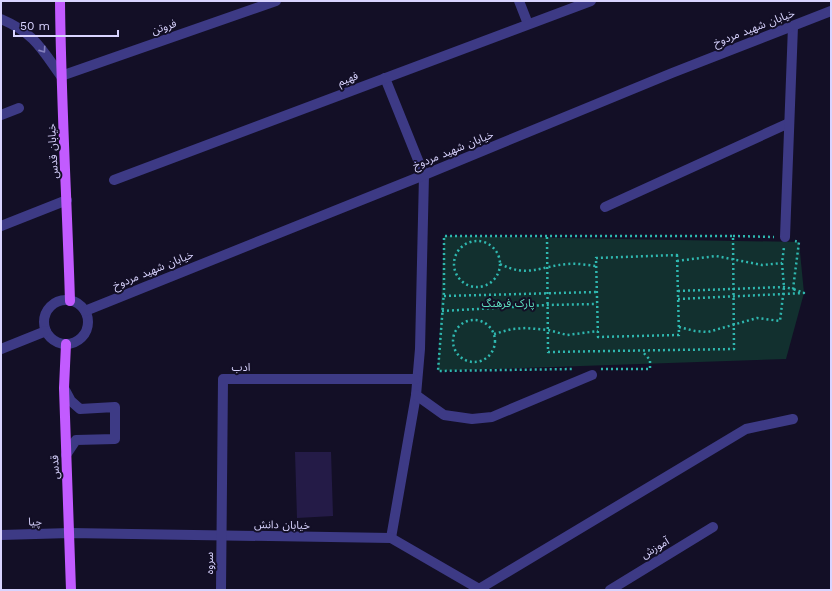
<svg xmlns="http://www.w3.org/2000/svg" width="832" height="591" viewBox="0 0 832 591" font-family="'Work Sans','Noto Sans Arabic',sans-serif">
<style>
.green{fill:#12302f}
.building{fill:#241b47}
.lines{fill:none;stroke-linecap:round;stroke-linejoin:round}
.path{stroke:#2fb8b0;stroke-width:2.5;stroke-dasharray:2 3;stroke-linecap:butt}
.minor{stroke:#3d3a85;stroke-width:10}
.major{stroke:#c25bff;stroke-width:10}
.oneway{stroke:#837fbc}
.labels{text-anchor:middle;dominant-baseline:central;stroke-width:4;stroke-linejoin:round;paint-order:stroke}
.street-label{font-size:11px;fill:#d9d4ff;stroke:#130f26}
.park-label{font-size:11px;fill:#5fe0c0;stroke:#130f26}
</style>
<rect width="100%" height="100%" fill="#130f26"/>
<polygon class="green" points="444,236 799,242 804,293 786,359 438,371"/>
<polygon class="building" points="295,452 331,452 333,516 297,518"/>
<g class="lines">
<g class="path">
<polyline points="733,236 774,237"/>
<polyline points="547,237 548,352 734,349 733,236 444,236 444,291 438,371 574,369"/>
<circle cx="477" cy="264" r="23"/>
<polygon points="677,255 679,335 598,337 596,258"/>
<polyline points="677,261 716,256 762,265 782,263"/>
<path d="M500 264C528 278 540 266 568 264 577 263 587 265 596 266"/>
<polyline points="678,291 784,287 793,289 799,242 795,241"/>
<polyline points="444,296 597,292"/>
<polyline points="678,299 804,293 793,289"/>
<polyline points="442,311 547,305 597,304"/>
<circle cx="474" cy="341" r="21"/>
<polyline points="679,327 695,331 708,332 757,318 780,321 784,287 782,263 784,247"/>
<polyline points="494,334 512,329 526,328 548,330 567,335 598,331"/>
<polyline points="601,369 650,369 650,360 642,351"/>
</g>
<g class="minor">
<polyline points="519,1 528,24"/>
<path d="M1 19C34 33 41 48 61 76L276 1"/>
<polyline points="385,78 424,175 420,349 416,395 391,538"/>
<polyline points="1,115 19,108"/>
<polyline points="114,180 591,1"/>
<polyline points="605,207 789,123"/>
<polyline points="1,226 67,200"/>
<polyline points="785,237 793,26"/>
<circle cx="66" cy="322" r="22"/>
<polyline points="85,311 424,175 672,73 831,11"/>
<polyline points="1,349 46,331"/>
<polyline points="64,388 71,401 80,409 115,407 115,439 76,440 66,455"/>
<polyline points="416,395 444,415 472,419 492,417 592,375"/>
<polyline points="1,535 70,533 391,538 481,590"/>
<polyline points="479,589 746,429 793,419"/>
<polyline points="221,590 223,379 416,379"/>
<polyline points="610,590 713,527"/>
</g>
<g class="major">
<path d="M60 1C61 101 67 201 70 301"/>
<polyline points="66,344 64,388 71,590"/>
</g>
</g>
<defs><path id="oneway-chevron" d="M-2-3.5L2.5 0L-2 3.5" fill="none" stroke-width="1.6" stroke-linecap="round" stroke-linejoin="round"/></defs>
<use class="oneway" href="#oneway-chevron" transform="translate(43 50) rotate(55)"/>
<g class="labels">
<g class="street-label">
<text transform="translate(164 27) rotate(-19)">فروتن</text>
<text transform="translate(754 28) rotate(-21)">خیابان شهید مردوخ</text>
<text transform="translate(348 79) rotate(-21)">فهیم</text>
<text transform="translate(453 150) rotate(-22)">خیابان شهید مردوخ</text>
<text transform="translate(53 151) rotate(-93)">خیابان قدس</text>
<text transform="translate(153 270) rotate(-22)">خیابان شهید مردوخ</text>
<text x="241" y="367">ادب</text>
<text transform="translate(55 467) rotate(-92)">قدس</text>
<text transform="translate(35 522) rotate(-1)">چیا</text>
<text transform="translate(282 525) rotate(1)">خیابان دانش</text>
<text transform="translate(655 548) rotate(-31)">آموزش</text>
<text transform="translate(209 563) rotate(-90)">سروه</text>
</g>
<g class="park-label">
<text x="508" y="303">پارک فرهنگ</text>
</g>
</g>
<rect width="832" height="591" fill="none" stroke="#d9d4ff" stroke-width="4"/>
<path d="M14 30v6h104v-6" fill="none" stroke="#d9d4ff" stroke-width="2"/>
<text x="20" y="30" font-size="12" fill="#d9d4ff" stroke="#130f26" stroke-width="3" paint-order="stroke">50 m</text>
</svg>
